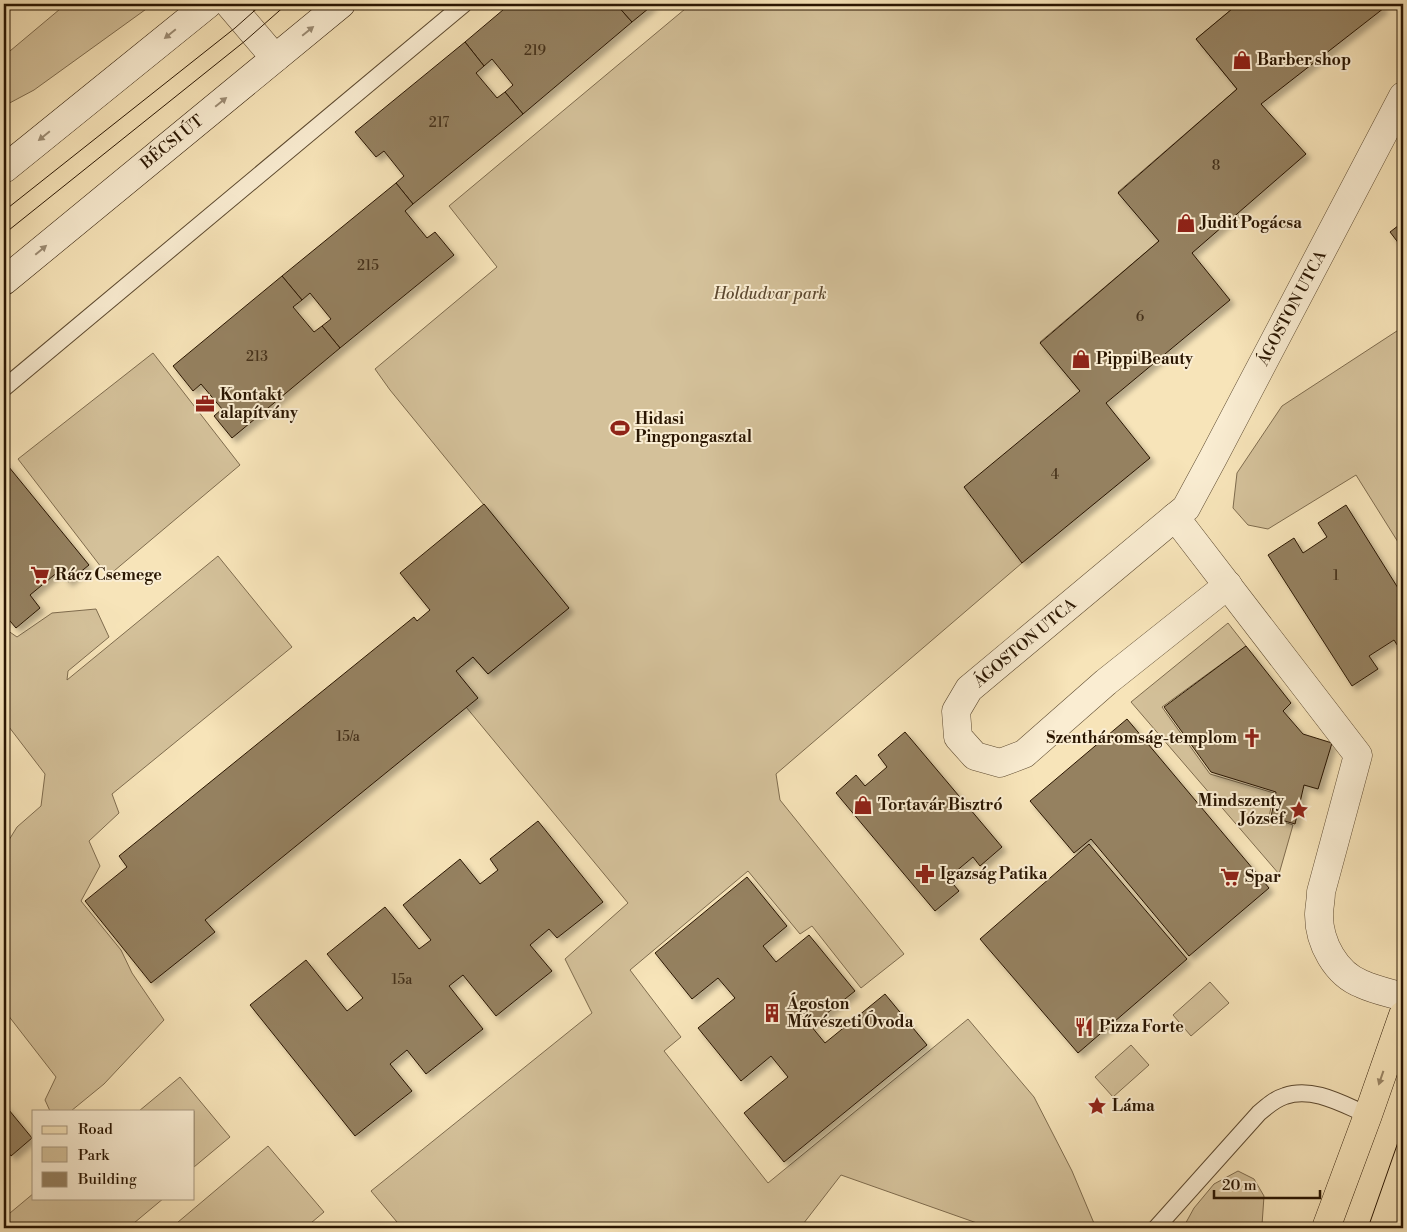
<svg xmlns="http://www.w3.org/2000/svg" width="1407" height="1232" viewBox="0 0 1407 1232" font-family="'Libre Bodoni',serif">
<style>
.green{fill:#d4c19a;stroke:#7f6c4e}
.building{fill:#958161;stroke:#2a1602;filter:url(#shadow)}
.lines{fill:none;stroke-linecap:round;stroke-linejoin:round}
.lane-casing{stroke:#5d4a30;stroke-width:18}
.street-casing{stroke:#5d4a30;stroke-width:29}
.secondary-casing{stroke:#2a1602;stroke-width:29}
.primary-casing{stroke:#2a1602;stroke-width:29}
.lane{stroke:#faedd2;stroke-width:16}
.street{stroke:#faedd2;stroke-width:28}
.secondary{stroke:#faedd2;stroke-width:28}
.primary{stroke:#f7e4b9;stroke-width:28}
.tram{stroke:#2a1602;stroke-width:1}
.oneway{fill:#9c8c74}
.oneway2{fill:#9b8767}
.labels{text-anchor:middle;dominant-baseline:central;stroke-width:4;stroke-linejoin:round;paint-order:stroke}
.number-label{font-size:14px;fill:#45311a}
.poi-label{font-size:16px;font-weight:bold;fill:#2a1602;stroke:#faedd2;text-anchor:start}
.street-label{font-size:16px;fill:#2a1602;stroke:#faedd2}
.park-label{font-size:16px;font-style:italic;fill:#5d4930;stroke:#faedd2}
</style>
<defs>
<filter id="shadow"><feDropShadow dx="4.5" dy="4.5" stdDeviation="2.5" flood-color="#0004"/></filter>
</defs>
<rect width="100%" height="100%" fill="#f7e4b9"/>
<filter id="stains"><feTurbulence type="fractalNoise" baseFrequency=".004" numOctaves="4"/><feColorMatrix values="0 0 0 0 .2 0 0 0 0 .09 0 0 0 0 .02 0 0 0 .5 -.17"/></filter>
<radialGradient id="worn" r=".72"><stop offset=".6" stop-color="#630" stop-opacity="0"/><stop offset="1" stop-color="#630" stop-opacity=".3"/></radialGradient>
<g class="green">
<polygon points="66,4 150,4 149,7 34,90 4,106 4,56"/>
<polygon points="691,4 1238,4 1196,39 1237,89 1118,192 1159,241 1040,342 1080,391 1022,563 776,774 780,800 904,954 861,988 812,926 800,934 748,871 630,970 681,1037 664,1051 768,1183 968,1019 1034,1097 1072,1171 1096,1228 991,1228 841,1175 800,1228 402,1228 371,1191 592,1013 565,959 628,903 466,707 456,671 473,657 488,674 568,608 390,390 375,369 497,267 449,206"/>
<polygon points="1403,327 1403,550 1356,475 1268,529 1248,525 1233,508 1237,473 1282,406"/>
<polygon points="153,353 240,465 108,576 18,459"/>
<polygon points="218,556 292,647 112,794 119,813 89,841 100,866 81,901 121,950 132,973 164,1020 104,1084 71,1111 50,1111 45,1100 56,1077 4,1010 4,848 17,827 41,806 45,774 9,727 4,723 4,628 17,637 52,613 96,609 109,637 68,671 67,680"/>
<polygon points="1228,623 1246,646 1162,707 1210,774 1274,793 1269,817 1293,825 1279,874 1131,702"/>
<polygon points="1210,982 1229,1003 1191,1036 1173,1015"/>
<polygon points="1131,1045 1149,1065 1113,1097 1095,1077"/>
<polygon points="180,1077 230,1137 194,1167 194,1111 139,1111"/>
<polygon points="268,1146 324,1212 305,1228 171,1228"/>
<polygon points="1238,1171 1254,1179 1264,1196 1262,1225 1260,1228 1183,1228 1194,1208 1214,1184"/>
<polygon points="34,1193 34,1198 164,1198 128,1228 4,1228 4,1218"/>
</g>
<g class="building">
<polygon points="510,4 602,4 605,8 609,4 616,4 632,22 523,114 505,92 513,85 492,59 484,66 465,42"/>
<polygon points="616,4 654,4 632,22"/>
<polygon points="1238,4 1380,4 1384,8 1261,104 1306,154 1192,253 1230,300 1106,403 1150,458 1022,563 964,487 1080,391 1040,343 1159,241 1118,193 1237,89 1196,39"/>
<polygon points="465,42 484,66 476,73 497,98 505,92 523,114 413,204 396,183 404,176 384,151 376,157 355,132"/>
<polygon points="396,183 413,204 405,211 427,238 435,232 454,255 340,348 322,326 331,319 310,293 302,300 282,276"/>
<polygon points="1403,222 1403,249 1390,232"/>
<polygon points="282,276 302,300 293,307 314,332 322,326 340,348 232,438 214,416 222,409 201,384 193,391 173,366"/>
<polygon points="4,461 89,565 68,582 59,571 30,595 40,608 16,628 4,614"/>
<polygon points="484,504 569,608 488,674 473,657 456,671 478,698 205,920 215,932 151,983 85,901 127,867 119,856 414,617 417,621 430,610 400,573"/>
<polygon points="1346,505 1403,596 1403,654 1394,640 1369,656 1378,669 1352,686 1268,555 1294,538 1303,553 1327,537 1318,523"/>
<polygon points="1246,646 1291,703 1283,711 1303,734 1332,743 1318,789 1304,785 1295,824 1271,817 1276,792 1211,772 1164,707"/>
<polygon points="1127,719 1269,888 1189,956 1091,839 1074,853 1030,801"/>
<polygon points="905,732 1002,847 980,866 973,857 948,878 959,891 935,911 836,793 856,775 865,786 887,767 878,755"/>
<polygon points="538,821 603,902 557,938 549,929 530,945 552,971 496,1016 463,975 449,986 483,1029 426,1074 407,1050 390,1064 412,1091 355,1136 250,1005 306,960 347,1011 363,998 327,954 385,907 419,949 431,940 403,905 460,859 480,884 498,870 490,859"/>
<polygon points="1089,844 1187,959 1078,1053 980,939"/>
<polygon points="747,877 787,926 763,946 776,962 809,935 855,991 811,1026 825,1043 885,994 927,1045 784,1162 744,1113 788,1077 771,1056 741,1081 698,1028 735,998 718,978 692,999 655,953"/>
<polygon points="4,1104 32,1138 11,1156 4,1146"/>
</g>
<g class="lines">
<g class="lane-casing">
<g id="lane">
<polyline points="4,388 464,4"/>
<path d="M1156 1228 1259 1113C1267 1106 1275 1099 1285 1096 1313 1086 1344 1105 1368 1115"/>
</g>
</g>
<g class="street-casing">
<g id="street">
<polyline points="229,4 275,58"/>
<path d="M1403 96 1213 458 1186 508 1175 517 1358 755 1321 892C1321 900 1319 908 1319 915 1319 943 1336 974 1362 984 1375 990 1390 993 1403 997"/>
<polyline points="1175,517 969,689 956,711 958,737 975,756 1000,763 1024,754 1106,682 1228,585"/>
</g>
</g>
<g class="secondary-casing">
<g id="secondary">
<polyline points="4,169 208,4"/>
<polyline points="4,281 341,4"/>
</g>
</g>
<g class="primary-casing">
<polyline id="primary" points="1326,1228 1368,1115 1403,1015"/>
</g>
<use href="#lane" class="lane"/>
<use href="#street" class="street"/>
<use href="#secondary" class="secondary"/>
<use href="#primary" class="primary"/>
<g class="tram">
<polyline points="4,211 235,28 262,4"/>
<polyline points="4,234 245,41 287,4"/>
<polyline points="1368,1228 1403,1128"/>
</g>
</g>
<defs><path id="oneway-solid" d="M-6-.8H1V-3.2L6.5 0L1 3.2V.8H-6Z" transform="scale(1.25)"/></defs>
<g class="oneway">
<use href="#oneway-solid" transform="translate(308 31) rotate(-39)"/>
<use href="#oneway-solid" transform="translate(170 34) rotate(141)"/>
<use href="#oneway-solid" transform="translate(221 102) rotate(-39)"/>
<use href="#oneway-solid" transform="translate(44 136) rotate(141)"/>
<use href="#oneway-solid" transform="translate(41 250) rotate(-40)"/>
</g>
<use class="oneway2" href="#oneway-solid" transform="translate(1381 1078) rotate(109)"/>
<defs>
<g id="shop-bare" transform="scale(1.5)"><path d="M-5-2.5h2.3a2.7 3.5 0 0 1 5.4 0H5L5.5 6h-11ZM-1.5-2.5h3a1.5 2.3 0 0 0-3 0Z" fill="#8f2418" stroke="#faedd2" stroke-width="2.5" paint-order="stroke"/></g>
<g id="office-bare" transform="scale(1.5)"><path d="M-6-3h4V-5.5h4V-3h4V5H-6ZM-1-4.5V-3h2v-1.5ZM-6 0V1H6V0Z" fill="#8f2418" stroke="#faedd2" stroke-width="2.5" paint-order="stroke"/></g>
<g id="stadium-bare" transform="scale(1.5)"><path d="M0-5a6.5 5 0 1 0 0 10a6.5 5 0 1 0 0-10ZM-3.5-1.8h7v3.6h-7Z" fill="#8f2418" stroke="#faedd2" stroke-width="2.5" paint-order="stroke"/></g>
<g id="supermarket-bare" transform="scale(1.5)"><path d="M-6-5.5h2.5l.6 2H6L4.5 2H-2.5L-4.4-4H-6ZM-1.5 3.2a1.3 1.3 0 1 0 .1 0ZM3 3.2a1.3 1.3 0 1 0 .1 0Z" fill="#8f2418" stroke="#faedd2" stroke-width="2.5" paint-order="stroke"/></g>
<g id="church-bare" transform="scale(1.5)"><path d="M-1.2-6h2.4v3.5h3.3v2.4h-3.3V6h-2.4V-.1h-3.3v-2.4h3.3Z" fill="#8f2418" stroke="#faedd2" stroke-width="2.5" paint-order="stroke"/></g>
<g id="sight-bare" transform="scale(1.5)"><path d="M0-6L1.8-2.2L6-1.7L2.9 1.2L3.7 5.4L0 3.3L-3.7 5.4L-2.9 1.2L-6-1.7L-1.8-2.2Z" fill="#8f2418" stroke="#faedd2" stroke-width="2.5" paint-order="stroke"/></g>
<g id="pharmacy-bare" transform="scale(1.5)"><path d="M-2-6h4v4h4v4h-4v4h-4v-4h-4v-4h4Z" fill="#8f2418" stroke="#faedd2" stroke-width="2.5" paint-order="stroke"/></g>
<g id="building-bare" transform="scale(1.5)"><path d="M-4-6H4V6H1V3H-1V6H-4ZM-2.5-4.3h1.7v1.8h-1.7ZM.8-4.3h1.7v1.8H.8ZM-2.5-1h1.7V.8h-1.7ZM.8-1h1.7V.8H.8Z" fill="#8f2418" stroke="#faedd2" stroke-width="2.5" paint-order="stroke"/></g>
<g id="restaurant-bare" transform="scale(1.5)"><path d="M-5-6h1v4h1v-4h1v4h1v-4h1v5L-1.5 .5V6h-2V.5L-5-1ZM5-6V6H3V1.5H1.5Q1.5-4 5-6Z" fill="#8f2418" stroke="#faedd2" stroke-width="2.5" paint-order="stroke"/></g>
</defs>
<g fill-rule="evenodd">
<use href="#shop-bare" x="1242" y="60"/>
<use href="#shop-bare" x="1186" y="223"/>
<use href="#shop-bare" x="1081" y="359"/>
<use href="#office-bare" x="205" y="404"/>
<use href="#stadium-bare" x="620" y="428"/>
<use href="#supermarket-bare" x="40" y="575"/>
<use href="#church-bare" x="1252" y="738"/>
<use href="#shop-bare" x="863" y="805"/>
<use href="#sight-bare" x="1299" y="810"/>
<use href="#pharmacy-bare" x="925" y="874"/>
<use href="#supermarket-bare" x="1230" y="877"/>
<use href="#building-bare" x="772" y="1013"/>
<use href="#restaurant-bare" x="1084" y="1027"/>
<use href="#sight-bare" x="1097" y="1106"/>
</g>
<g class="labels">
<g class="number-label">
<text x="535" y="51">219</text>
<text x="439" y="123">217</text>
<text x="1216" y="166">8</text>
<text x="368" y="266">215</text>
<text x="1140" y="317">6</text>
<text x="257" y="357">213</text>
<text x="1055" y="475">4</text>
<text x="1336" y="576">1</text>
<text x="348" y="737">15/a</text>
<text x="402" y="980">15a</text>
</g>
<g class="poi-label">
<text x="1257" y="60">Barber shop</text>
<text x="1201" y="223">Judit Pogácsa</text>
<text x="1096" y="359">Pippi Beauty</text>
<text x="220" y="395">Kontakt<tspan x="220" dy="18">alapítvány</tspan></text>
<text x="635" y="419">Hidasi<tspan x="635" dy="18">Pingpongasztal</tspan></text>
<text x="55" y="575">Rácz Csemege</text>
<text x="1237" y="738" text-anchor="end">Szentháromság-templom</text>
<text x="1284" y="801" text-anchor="end">Mindszenty<tspan x="1284" dy="18">József</tspan></text>
<text x="878" y="805">Tortavár Bisztró</text>
<text x="940" y="874">Igazság Patika</text>
<text x="1245" y="877">Spar</text>
<text x="787" y="1004">Ágoston<tspan x="787" dy="18">Művészeti Óvoda</tspan></text>
<text x="1099" y="1027">Pizza Forte</text>
<text x="1112" y="1106">Láma</text>
</g>
<g class="street-label">
<text transform="translate(172 142) rotate(-39)">BÉCSI ÚT</text>
<text transform="translate(1292 308) rotate(-62)">ÁGOSTON UTCA</text>
<text transform="translate(1025 643) rotate(-40)">ÁGOSTON UTCA</text>
</g>
<g class="park-label">
<text x="770" y="294">Holdudvar park</text>
</g>
</g>
<rect width="1407" height="1232" fill="none" stroke="#f7e4b9" stroke-width="20"/>
<rect x="5" y="5" width="1397" height="1222" fill="none" stroke="#2a1602" stroke-width="2.5"/>
<rect x="10" y="10" width="1387" height="1212" fill="none" stroke="#2a1602"/>
<rect x="32" y="1110" width="162" height="90" fill="#faedd2" stroke="#a7977f"/>
<rect x="42" y="1126" width="25" height="8" fill="#f7e4b9" stroke="#a7977f"/>
<text x="78" y="1134" font-size="15" fill="#2a1602">Road</text>
<rect x="42" y="1147" width="25" height="15" fill="#d4c19a" stroke="#a7977f"/>
<text x="78" y="1160" font-size="15" fill="#2a1602">Park</text>
<rect x="42" y="1172" width="25" height="15" fill="#958161" stroke="#a7977f"/>
<text x="78" y="1184" font-size="15" fill="#2a1602">Building</text>
<path d="M1214 1190v8h106v-8" fill="none" stroke="#2a1602" stroke-width="2.5"/>
<text x="1222" y="1190" font-size="15" fill="#2a1602" stroke="#faedd2" stroke-width="4" paint-order="stroke">20 m</text>
<rect width="100%" height="100%" filter="url(#stains)"/>
<rect width="100%" height="100%" fill="url(#worn)"/>
</svg>
